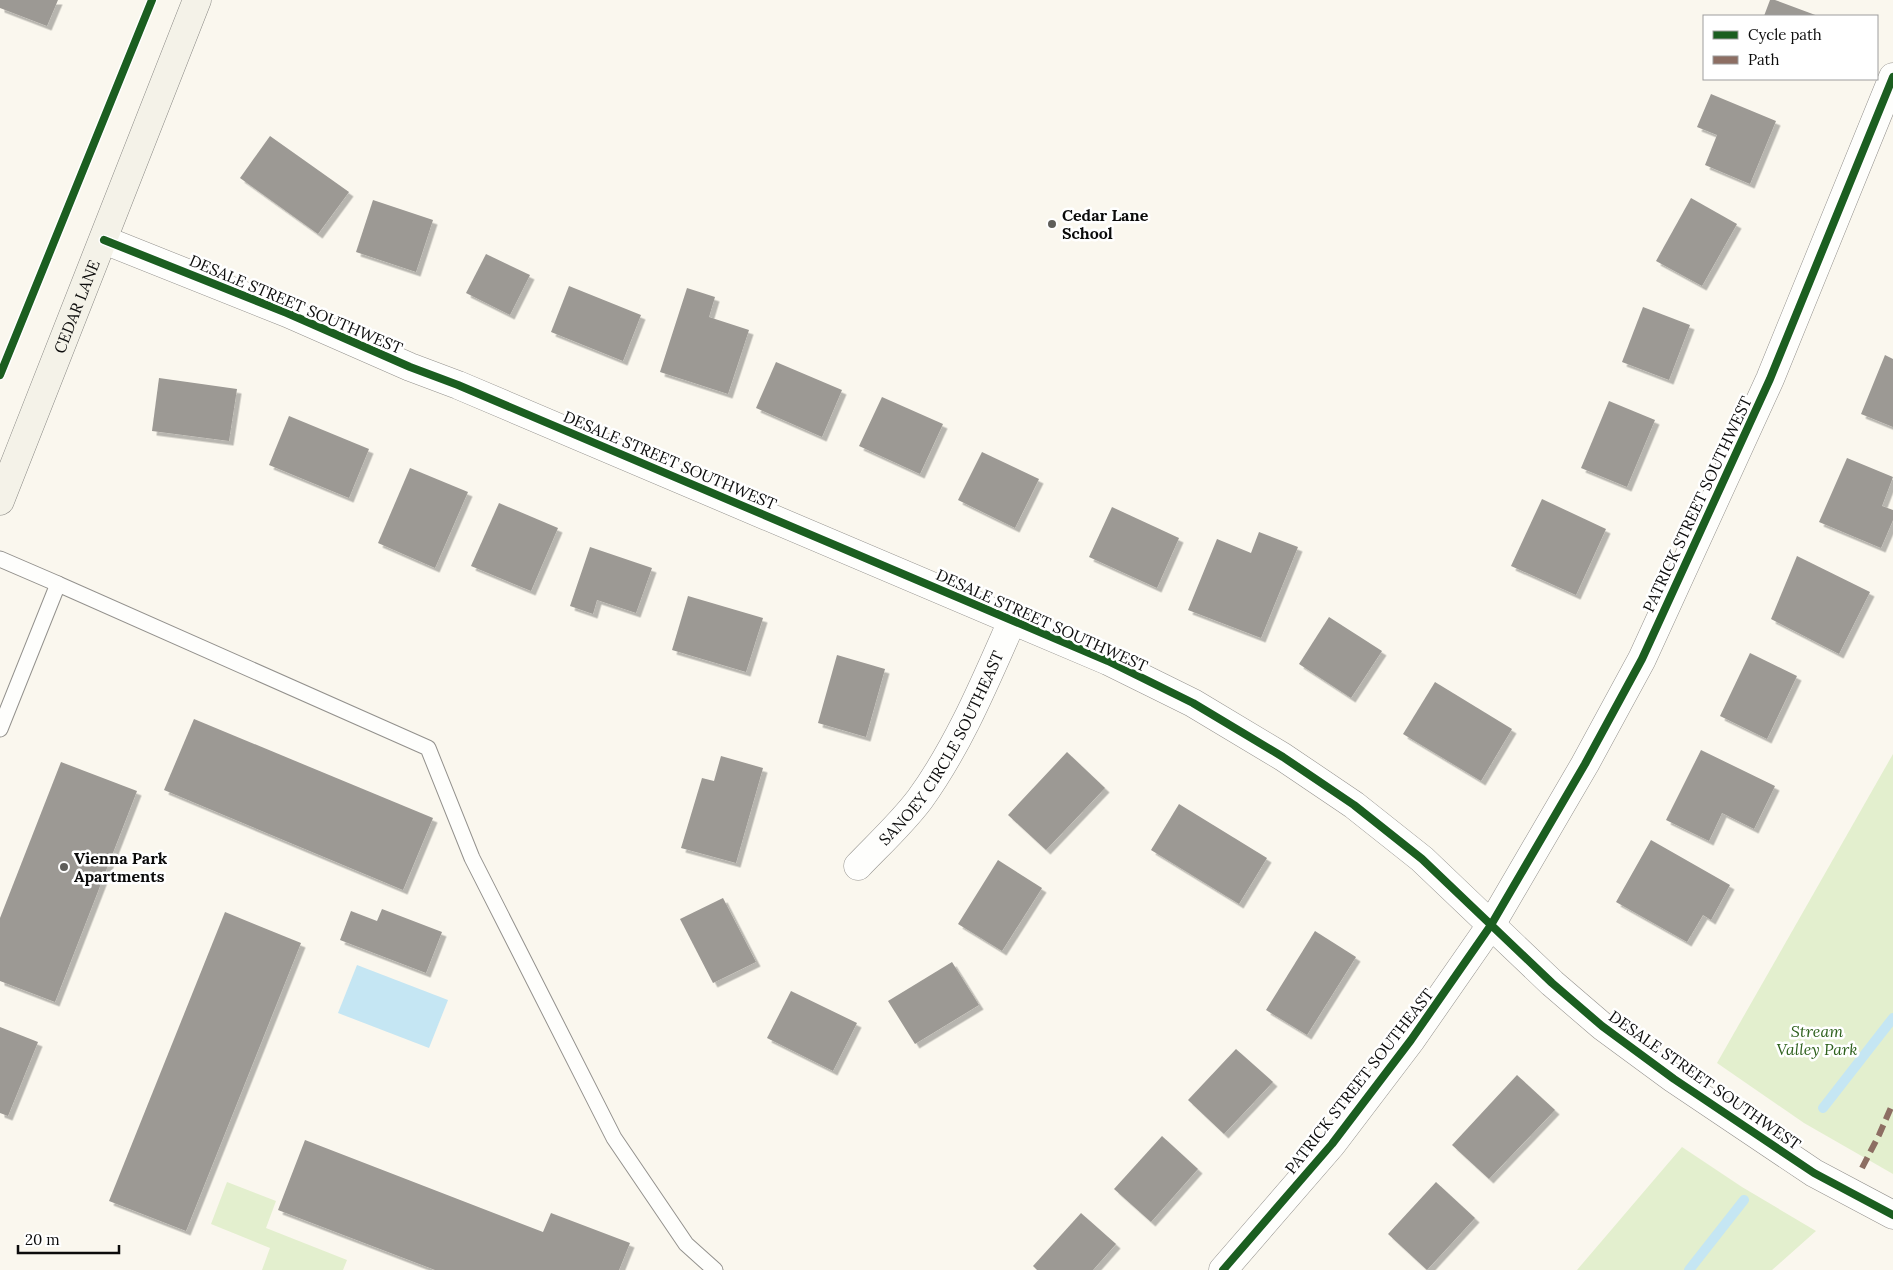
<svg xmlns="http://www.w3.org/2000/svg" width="1893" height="1270" viewBox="0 0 1893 1270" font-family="Lora,serif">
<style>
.green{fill:#e3efce}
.water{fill:#c5e6f3}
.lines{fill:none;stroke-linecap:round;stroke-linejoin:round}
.stream{stroke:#c5e6f3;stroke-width:10}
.building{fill:#9c9994;filter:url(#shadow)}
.lane-casing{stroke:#93918d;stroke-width:17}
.street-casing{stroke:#93918d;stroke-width:29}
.secondary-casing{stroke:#898884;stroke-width:29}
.lane{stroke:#fefefc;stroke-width:15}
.street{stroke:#fefefc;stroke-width:28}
.secondary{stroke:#f4f2e8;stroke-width:28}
.quiet{stroke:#8d6e63;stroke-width:6;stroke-dasharray:12 6;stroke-linecap:butt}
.cycleway-casing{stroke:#fff;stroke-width:11}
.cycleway{stroke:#1b5e20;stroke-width:8}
.poi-dot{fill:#5f5e5a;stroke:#fff;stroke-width:2}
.labels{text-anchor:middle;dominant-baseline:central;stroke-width:5;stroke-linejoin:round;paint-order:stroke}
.poi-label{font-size:16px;font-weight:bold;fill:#0b0b0b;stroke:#fff;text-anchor:start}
.street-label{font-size:16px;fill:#0b0b0b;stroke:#fff}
.park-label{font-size:16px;font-style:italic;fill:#2e611d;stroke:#fff}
</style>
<defs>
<filter id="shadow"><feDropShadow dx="4.5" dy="4.5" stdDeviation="0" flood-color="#0004"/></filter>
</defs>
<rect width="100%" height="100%" fill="#faf7ee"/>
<g class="green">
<polygon points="1893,754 1893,1174 1804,1123 1717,1063"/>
<polygon points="1682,1147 1742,1187 1816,1231 1772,1270 1577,1270"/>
<polygon points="227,1182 276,1201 266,1228 347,1260 343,1270 262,1270 270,1248 211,1224"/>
</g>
<polygon class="water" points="357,965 448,1000 429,1048 338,1013"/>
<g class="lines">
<g class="stream">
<polyline points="1823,1108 1893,1018"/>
<polyline points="1689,1270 1744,1200"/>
</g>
</g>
<g class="building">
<polygon points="0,0 58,0 47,26 0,8"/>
<polygon points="1770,0 1775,0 1818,16 1764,16"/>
<polygon points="1711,94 1776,121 1750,184 1705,165 1717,135 1697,127"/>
<polygon points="270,136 349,192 318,234 240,178"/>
<polygon points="1691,198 1737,224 1702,286 1656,261"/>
<polygon points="373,200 433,220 416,272 356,252"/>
<polygon points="486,254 530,275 510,315 466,293"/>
<polygon points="569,286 641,315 623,361 551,332"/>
<polygon points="687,288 715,297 709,317 749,330 728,394 660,372"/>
<polygon points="1643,307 1690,325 1669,380 1622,362"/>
<polygon points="1885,355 1893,359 1893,427 1861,414"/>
<polygon points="776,362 842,390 822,437 756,408"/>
<polygon points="159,378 237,389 229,441 152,431"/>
<polygon points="882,397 943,424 920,474 859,446"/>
<polygon points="1609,401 1655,420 1627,487 1581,468"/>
<polygon points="289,416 369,449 349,498 269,465"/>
<polygon points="982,452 1039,479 1015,528 958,500"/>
<polygon points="1847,458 1893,477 1882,506 1893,510 1893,520 1881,548 1819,522"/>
<polygon points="410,468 468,492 435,568 378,543"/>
<polygon points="1542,499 1606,529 1576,595 1511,566"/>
<polygon points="499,503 558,528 531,591 471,566"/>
<polygon points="1112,507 1179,538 1157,588 1089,557"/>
<polygon points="1259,532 1298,547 1261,638 1188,610 1217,539 1251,553"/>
<polygon points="590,547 652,568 636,613 597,600 593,614 570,606"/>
<polygon points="1797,556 1870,592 1839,654 1771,619"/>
<polygon points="688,596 763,618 746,672 672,650"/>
<polygon points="1329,617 1382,651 1351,698 1299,664"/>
<polygon points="1750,653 1797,676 1767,739 1720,716"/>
<polygon points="837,655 885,669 866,737 818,723"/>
<polygon points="1435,682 1512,729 1481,781 1403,734"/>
<polygon points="194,719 433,818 403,890 164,790"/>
<polygon points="1701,750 1775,786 1754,829 1722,813 1709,841 1666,820"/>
<polygon points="1067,752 1105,788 1046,850 1008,815"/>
<polygon points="721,756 763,768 736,863 681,848 702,778 714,781"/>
<polygon points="61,762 137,791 55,1002 0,981 0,918"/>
<polygon points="1179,804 1267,858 1239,904 1151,850"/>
<polygon points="1651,840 1730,885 1711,920 1703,915 1687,942 1616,902"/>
<polygon points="998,860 1042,888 1002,951 958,924"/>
<polygon points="723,898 756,962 713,983 680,919"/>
<polygon points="382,909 442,932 426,973 340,940 351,911 377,921"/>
<polygon points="225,912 301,943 186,1231 109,1201"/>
<polygon points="1315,931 1356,957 1307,1035 1266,1010"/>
<polygon points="952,962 979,1005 915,1044 888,1001"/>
<polygon points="791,991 857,1023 833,1071 767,1038"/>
<polygon points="0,1027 38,1042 8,1116 0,1113"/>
<polygon points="1236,1049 1273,1082 1224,1134 1188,1100"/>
<polygon points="1517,1075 1555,1110 1489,1179 1452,1145"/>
<polygon points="1162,1136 1198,1169 1151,1222 1114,1189"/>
<polygon points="305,1140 543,1232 551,1213 630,1243 619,1270 435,1270 278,1210"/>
<polygon points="1436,1182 1475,1218 1427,1270 1388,1234"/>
<polygon points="1081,1213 1116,1244 1093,1270 1037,1270 1033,1266"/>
</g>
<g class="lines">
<g class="lane-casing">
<g id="lane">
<polyline points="0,559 58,584"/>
<polyline points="0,729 58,584 428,748 472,858 614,1138 686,1244 715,1270"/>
</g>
</g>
<g class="street-casing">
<g id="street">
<polyline points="104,240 287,313 410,367 458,385 1108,661 1193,703 1283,757 1354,805 1422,859 1552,983 1602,1026 1674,1079 1814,1173 1893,1215"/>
<path id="s1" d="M858 866C878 845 902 823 920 799 959 745 985 682 1012 621"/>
<polyline points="1223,1270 1332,1144 1411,1040 1491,925 1585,764 1642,659 1770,379 1893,77"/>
</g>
</g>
<g class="secondary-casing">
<g id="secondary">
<path id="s2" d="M0 501 197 0"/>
</g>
</g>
<use href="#lane" class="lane"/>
<use href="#street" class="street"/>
<use href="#secondary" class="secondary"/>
<polyline class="quiet" points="1862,1168 1879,1135 1893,1103"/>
<g class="cycleway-casing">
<g id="cycleway">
<polyline points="104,240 287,313 410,367 458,385 1108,661 1193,703 1283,757 1354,805 1422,859 1552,983 1602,1026 1674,1079 1814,1173 1893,1215"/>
<polyline points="0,375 152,0"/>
<polyline points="1223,1270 1332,1144 1411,1040 1491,925 1585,764 1642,659 1770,379 1893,77"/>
</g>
</g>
<use href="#cycleway" class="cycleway"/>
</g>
<g class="poi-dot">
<circle cx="1052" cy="224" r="5"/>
<circle cx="64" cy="867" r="5"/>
</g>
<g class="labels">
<g class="poi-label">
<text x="1062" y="215">Cedar Lane<tspan x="1062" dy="18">School</tspan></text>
<text x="74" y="858">Vienna Park<tspan x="74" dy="18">Apartments</tspan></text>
</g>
<g class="street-label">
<text transform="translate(296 304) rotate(23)">DESALE STREET SOUTHWEST</text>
<text stroke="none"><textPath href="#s2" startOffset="209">CEDAR LANE</textPath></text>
<text transform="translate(670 460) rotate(23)">DESALE STREET SOUTHWEST</text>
<text transform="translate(1697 504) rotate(-65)">PATRICK STREET SOUTHWEST</text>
<text transform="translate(1042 620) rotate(24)">DESALE STREET SOUTHWEST</text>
<text stroke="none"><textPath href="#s1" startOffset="146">SANOEY CIRCLE SOUTHEAST</textPath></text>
<text transform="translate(1705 1080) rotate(35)">DESALE STREET SOUTHWEST</text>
<text transform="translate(1359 1081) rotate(-52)">PATRICK STREET SOUTHEAST</text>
</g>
<g class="park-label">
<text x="1817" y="1031">Stream<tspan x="1817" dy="18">Valley Park</tspan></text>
</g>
</g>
<rect x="1703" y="15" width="175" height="65" fill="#ffffff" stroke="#9d9d9d"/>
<rect x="1713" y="31" width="25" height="8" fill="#1b5e20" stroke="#9d9d9d"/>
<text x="1748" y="40" font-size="15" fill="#0b0b0b">Cycle path</text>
<rect x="1713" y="56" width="25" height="8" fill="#8d6e63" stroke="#9d9d9d"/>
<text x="1748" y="65" font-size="15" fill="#0b0b0b">Path</text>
<path d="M18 1245v8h101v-8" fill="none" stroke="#0b0b0b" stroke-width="2.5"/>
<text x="25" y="1245" font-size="15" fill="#0b0b0b" stroke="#ffffff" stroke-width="4" paint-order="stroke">20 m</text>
</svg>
